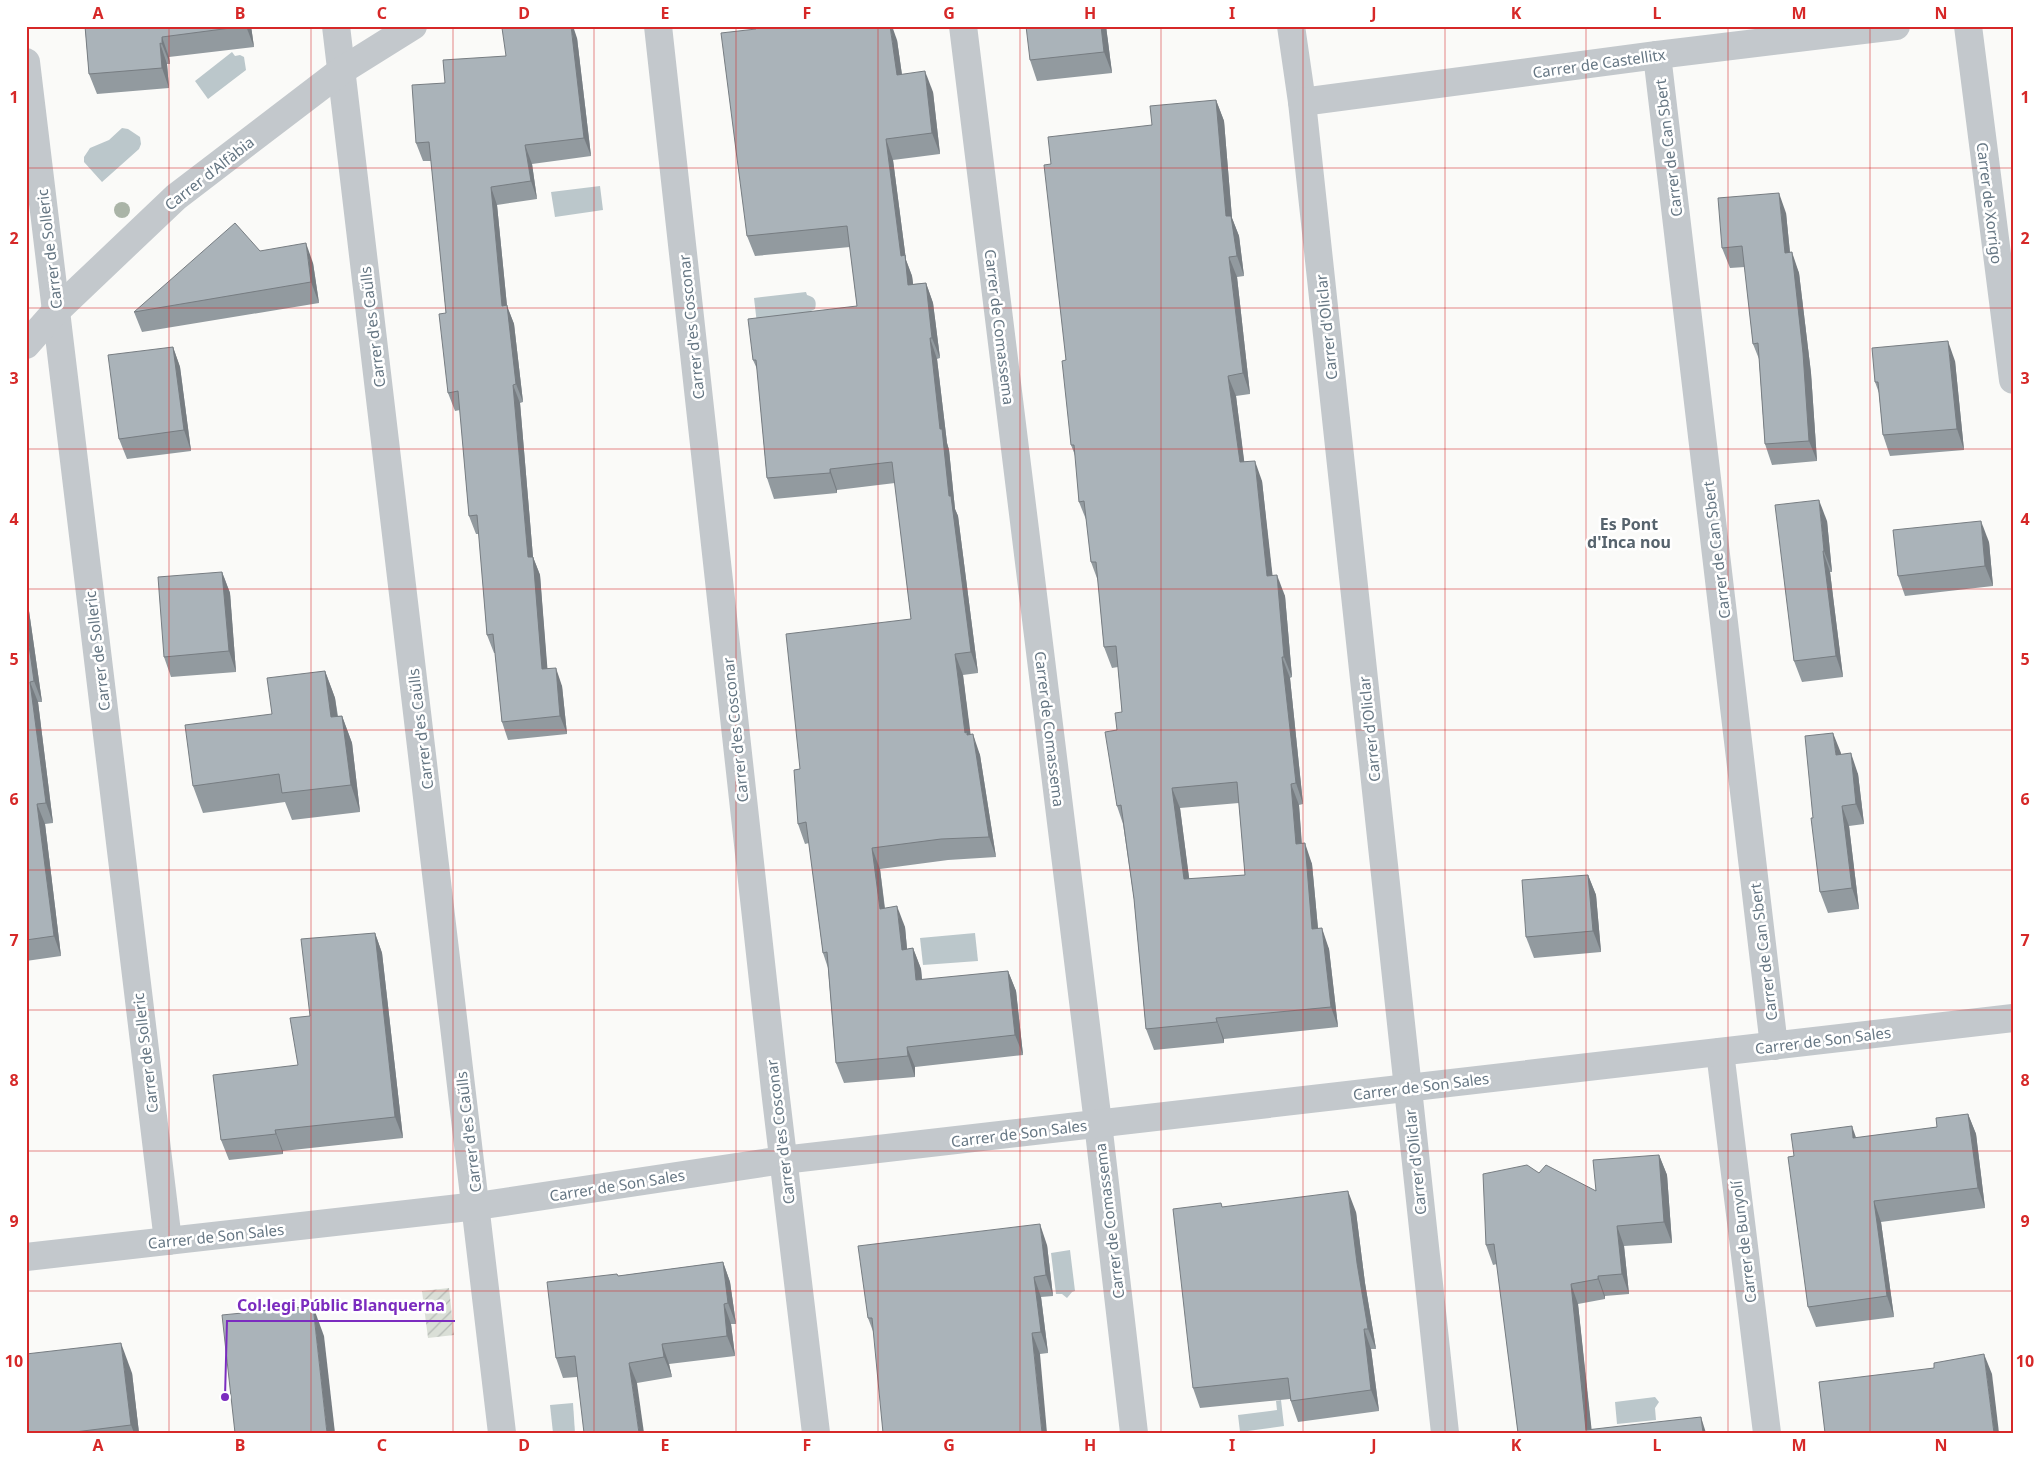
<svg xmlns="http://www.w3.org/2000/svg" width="2039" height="1459" viewBox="0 0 2039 1459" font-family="'Noto Sans',sans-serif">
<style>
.garden{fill:url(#garden-furrows)}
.water{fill:#bbc7cb}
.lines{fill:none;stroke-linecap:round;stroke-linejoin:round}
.street{stroke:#c3c8cc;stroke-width:28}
.tree{fill:#aab4a7}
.wall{fill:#929a9f;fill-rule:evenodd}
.shaded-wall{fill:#777d82}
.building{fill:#aab3b9;stroke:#777d82;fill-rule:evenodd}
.grid{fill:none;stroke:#d62828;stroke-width:1;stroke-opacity:0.55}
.labels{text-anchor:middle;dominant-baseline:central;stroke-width:5;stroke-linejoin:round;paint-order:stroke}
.street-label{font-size:15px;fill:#657683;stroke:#fff}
.neighbourhood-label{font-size:16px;font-weight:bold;fill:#57646e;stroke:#fff}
.leader{fill:none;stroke:#7b2cbf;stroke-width:2}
.callout-dot{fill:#7b2cbf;stroke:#fff;stroke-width:2}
.callout-label{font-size:16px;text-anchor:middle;font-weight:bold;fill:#7b2cbf;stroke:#fff;stroke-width:5;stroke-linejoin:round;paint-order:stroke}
.neatline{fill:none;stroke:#d62828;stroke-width:2}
.grid-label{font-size:16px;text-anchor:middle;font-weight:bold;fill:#d62828}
</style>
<defs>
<pattern id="garden-furrows" width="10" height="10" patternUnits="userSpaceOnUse" patternTransform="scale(1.25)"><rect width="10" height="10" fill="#dadfd7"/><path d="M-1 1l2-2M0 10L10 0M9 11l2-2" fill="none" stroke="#b4b9b4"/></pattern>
</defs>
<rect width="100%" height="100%" fill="#fafaf8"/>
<polygon class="garden" points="449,1288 454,1335 428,1338 422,1291"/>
<g class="water">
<polygon points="232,52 235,56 240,55 244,57 246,70 208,99 195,81"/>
<polygon points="122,128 128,129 140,137 141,144 139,149 102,182 84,162 84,157 90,148 109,140"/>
<polygon points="600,186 603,210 555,217 551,192"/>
<path d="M806 292 807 295C815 297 817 301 815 309L809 312 757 324 754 298Z"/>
<polygon points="975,933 978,961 923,965 920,938"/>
<polygon points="1070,1250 1075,1291 1072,1292 1067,1298 1062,1294 1056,1294 1051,1253"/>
<polygon points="1655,1397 1659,1402 1655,1408 1656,1420 1617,1424 1615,1402"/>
<polygon points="1281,1400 1284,1426 1240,1432 1238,1415 1277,1410 1276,1401"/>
<polygon points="573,1403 575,1433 553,1433 550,1405"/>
</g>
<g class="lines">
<g class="street">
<polyline points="336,26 502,1433"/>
<polyline points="658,26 775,1090 816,1433"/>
<polyline points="963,26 1098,1123 1134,1433"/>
<polyline points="1291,26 1302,102 1445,1433"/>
<polyline points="1968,26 2013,380"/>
<polyline points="1657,55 1774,1046"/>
<polyline points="26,62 168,1241"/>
<polyline points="1302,102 1657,55 1896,26"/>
<polyline points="26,345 56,311 176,197 341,71 413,26"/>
<polyline points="1720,1052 1767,1433"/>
<polyline points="26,1257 477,1206 783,1160 2013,1018"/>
</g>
</g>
<circle class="tree" cx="122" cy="210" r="8"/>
<g class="wall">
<polygon points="85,26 251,26 254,47 169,57 170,64 167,64 169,88 97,94 89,74"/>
<polygon points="1106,26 1112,73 1037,81 1030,60"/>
<polygon points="577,38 591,156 532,164 537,199 497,205 507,306 514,324 523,402 520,403 533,557 540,575 547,669 562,686 567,734 508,740 502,722 495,653 494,653 487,635 479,534 476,534 469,516 460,410 455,411 448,393 446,313 431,161 423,161 416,143 506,56"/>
<polygon points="897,40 902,75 933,92 940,154 893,160 906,260 912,276 913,284 926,283 933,303 940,358 937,359 947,443 949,450 955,509 958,516 978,673 963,675 970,735 980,755 996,857 948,860 880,869 885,908 905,927 907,949 913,948 921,969 922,980 1008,971 1016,991 1023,1055 915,1067 915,1077 844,1083 836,1063 828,968 823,953 809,843 805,844 798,824 800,769 911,619 895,483 837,490 837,493 774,499 767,478 757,369 753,360 857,306 850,247 755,256 747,236"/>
<path d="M1216 100 1224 121 1232 218 1239 236 1244 276 1237 277 1250 394 1236 396 1244 462 1262 481 1272 576 1285 596 1292 677 1290 678 1303 804 1299 805 1302 844 1312 864 1318 929 1329 949 1338 1027 1224 1039V1043L1154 1050 1146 1029 1134 899 1123 824 1117 806V730L1122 712 1118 667 1112 668 1104 647 1098 581 1091 562 1087 522 1079 502 1076 458 1071 445 1066 360 1051 164ZM1239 803 1245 875 1189 879 1180 808Z"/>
<polygon points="1786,213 1790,252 1799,273 1811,373 1817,461 1772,465 1765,444 1759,359 1753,344 1745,267 1730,268 1722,248"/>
<polygon points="260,251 313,263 319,303 142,332 134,312"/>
<polygon points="173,347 180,367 191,451 127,459 119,439"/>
<polygon points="1955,361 1964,450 1890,456 1883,435 1879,393 1875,382"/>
<polygon points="1827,521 1832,572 1830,572 1843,677 1802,682 1794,661"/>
<polygon points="1989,542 1993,586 1905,596 1898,576"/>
<polygon points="222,572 230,593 236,672 171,677 164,657"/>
<polygon points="26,590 42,702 38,702 53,823 45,824 61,956 26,961"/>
<polygon points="325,671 335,698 338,716 342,716 352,743 360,812 292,820 285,802 203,813 193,786 272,714"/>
<polygon points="1841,754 1858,774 1864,824 1849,826 1859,909 1828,913 1820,892 1813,818"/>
<polygon points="1588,875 1596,895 1601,952 1534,958 1526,937"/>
<polygon points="375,933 382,953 403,1138 283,1151 283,1154 229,1160 221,1140 298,1065 310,1016"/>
<polygon points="1968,1114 1976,1134 1985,1208 1881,1222 1894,1317 1816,1327 1808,1307 1794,1156 1856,1138 1937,1127"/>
<polygon points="1659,1155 1667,1175 1672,1243 1624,1246 1629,1294 1605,1296 1605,1299 1578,1304 1591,1429 1706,1433 1518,1433 1497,1264 1493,1265 1486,1245 1539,1173 1596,1191"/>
<polygon points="1222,1207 1356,1212 1365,1283 1376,1349 1371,1349 1379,1411 1298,1422 1290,1399 1200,1408 1193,1388"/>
<polygon points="1047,1245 1053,1296 1041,1297 1048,1353 1040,1354 874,1334 868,1318"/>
<polygon points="723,1262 730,1282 736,1324 731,1324 735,1356 669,1364 672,1377 637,1383 577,1377 563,1378 556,1358 618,1276"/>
<polygon points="132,1373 139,1433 26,1433"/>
</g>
<g class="shaded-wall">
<polygon points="246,26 251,26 254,47"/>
<polygon points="571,26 573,26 577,38 591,156 584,138"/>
<polygon points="890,26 892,26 897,40 905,96 897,75"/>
<polygon points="1101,26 1106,26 1112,73 1104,52"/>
<polygon points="162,37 169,57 170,64 162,44"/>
<polygon points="160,43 167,64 169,88 162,68"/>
<polygon points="925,71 933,92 940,154 932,133"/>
<polygon points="1216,100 1224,121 1232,218 1239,236 1244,276 1237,256 1226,216"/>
<polygon points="886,139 893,160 906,260 912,276 916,305 908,285 901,256"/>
<polygon points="525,145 532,164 537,199 531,181"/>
<polygon points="491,187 497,205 507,306 514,324 523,402 516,384 502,306"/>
<polygon points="1779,193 1786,213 1792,274 1785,253"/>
<polygon points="306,243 313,263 319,303 311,282"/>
<polygon points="1792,252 1799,273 1811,373 1817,461 1809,441"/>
<polygon points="1229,257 1237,277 1250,394 1243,373"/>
<polygon points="926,283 933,303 940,358 932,338"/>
<polygon points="930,338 937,359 947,443 949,450 955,509 958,516 978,673 971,652 940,429"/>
<polygon points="1948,341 1955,361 1964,450 1957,429"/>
<polygon points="173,347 180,367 191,451 184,430"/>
<polygon points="1228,376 1236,396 1247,483 1240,462"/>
<polygon points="513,385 520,403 533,557 540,575 549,688 542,669 528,557"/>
<polygon points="1255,461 1262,481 1275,597 1267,576"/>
<polygon points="830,469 837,490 837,493 830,473"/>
<polygon points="1819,500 1827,521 1832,572 1824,551"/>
<polygon points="1981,521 1989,542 1993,586 1985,566"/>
<polygon points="1823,551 1830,572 1843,677 1836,656"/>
<polygon points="222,572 230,593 236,672 229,651"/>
<polygon points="1277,575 1285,596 1292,677 1284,657"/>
<polygon points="26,590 42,702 34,681 26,624"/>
<polygon points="955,654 963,675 972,745 965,733"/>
<polygon points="1282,657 1290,678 1303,804 1296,783"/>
<polygon points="556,668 562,686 567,734 560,716"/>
<polygon points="325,671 335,698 341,744 331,717"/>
<polygon points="30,682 38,702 53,823 46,803"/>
<polygon points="342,716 352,743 360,812 351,785"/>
<polygon points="1833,733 1841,753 1843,775 1836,755"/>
<polygon points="973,734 980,755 996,857 989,837"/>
<polygon points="1851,753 1858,774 1864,824 1856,804"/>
<polygon points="1291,784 1299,805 1303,865 1296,844"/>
<polygon points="1172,788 1180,808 1192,900 1184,879"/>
<polygon points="37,804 45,824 61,956 54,936"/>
<polygon points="1842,806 1849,826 1859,909 1852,888"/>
<polygon points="1305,843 1312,864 1320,950 1312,929"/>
<polygon points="872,848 880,869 887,929 880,909"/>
<polygon points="1588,875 1596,895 1601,952 1593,931"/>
<polygon points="897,906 905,927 909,970 902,950"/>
<polygon points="1322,928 1329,949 1338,1027 1331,1007"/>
<polygon points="375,933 382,953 403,1138 395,1117"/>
<polygon points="913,948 921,969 924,1001 916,980"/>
<polygon points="1008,971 1016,991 1023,1055 1015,1035"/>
<polygon points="1216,1018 1224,1039 1224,1043 1217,1022"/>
<polygon points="907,1047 915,1067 915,1077 908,1056"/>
<polygon points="1968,1114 1976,1134 1985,1208 1978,1188"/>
<polygon points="1852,1126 1859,1146 1853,1138"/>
<polygon points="275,1130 283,1151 283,1154 276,1134"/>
<polygon points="1659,1155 1667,1175 1672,1243 1664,1222"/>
<polygon points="1348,1191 1356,1212 1365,1283 1376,1349 1368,1329 1357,1263"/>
<polygon points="1874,1201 1881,1222 1894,1317 1887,1296"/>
<polygon points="1040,1224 1047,1245 1053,1296 1046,1275"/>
<polygon points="1617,1226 1624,1246 1629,1294 1622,1274"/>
<polygon points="723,1262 730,1282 736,1324 728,1303"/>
<polygon points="1598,1276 1605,1296 1605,1299 1598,1279"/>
<polygon points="1034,1277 1041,1297 1048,1353 1041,1332"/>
<polygon points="1571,1284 1578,1304 1592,1433 1586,1430"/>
<polygon points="724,1304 731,1324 735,1356 727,1336"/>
<polygon points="313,1306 324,1336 335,1433 327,1433"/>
<polygon points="1364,1329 1371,1349 1379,1411 1371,1390"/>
<polygon points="1032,1333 1040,1354 1047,1433 1042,1433"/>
<polygon points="121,1343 132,1373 139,1433 134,1433 131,1425"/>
<polygon points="662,1344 669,1364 672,1377 664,1357"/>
<polygon points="1984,1354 1992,1374 1999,1433 1994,1433"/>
<polygon points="629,1363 637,1383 644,1433 639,1433"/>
<polygon points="1701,1417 1706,1433 1703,1433"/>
</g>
<g class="building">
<polygon points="85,26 246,26 162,37 162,44 160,43 162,68 89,74"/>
<polygon points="514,26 571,26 584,138 525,145 531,181 491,187 502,306 507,305 516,384 513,385 528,557 533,557 542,669 556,668 560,716 502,722 493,634 487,635 477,515 469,516 458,391 448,393 439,314 446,313 429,142 416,143 412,85 445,83 443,60 506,56 502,28"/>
<polygon points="755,26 890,26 897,75 925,71 932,133 886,139 901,256 905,255 908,285 926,283 932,338 930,338 940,429 942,429 949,496 951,496 971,652 955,654 965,733 967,732 967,735 973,734 989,837 941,839 872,848 880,909 897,906 902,950 913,948 916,980 1008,971 1015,1035 907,1047 908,1056 836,1063 827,952 823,953 806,822 798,824 794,770 800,769 786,634 911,619 892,462 830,469 830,473 767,478 756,360 753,360 748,319 857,306 847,226 747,236 721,33 756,29"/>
<polygon points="1026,26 1101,26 1104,52 1030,60"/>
<path d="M1216 100 1226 216H1231L1237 256 1229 257 1243 373 1228 376 1240 462 1255 461 1267 576 1277 575 1284 657H1282L1296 783 1291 784 1296 844 1305 843 1312 929 1322 928 1331 1007 1216 1018 1217 1022 1146 1029 1134 899 1121 805 1117 806 1105 732 1117 730 1115 713 1122 712 1116 646 1104 647 1096 562H1091L1084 501 1079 502 1074 445H1071L1062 361 1066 360 1044 165 1051 164 1048 137 1152 125 1150 106ZM1237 782 1245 875 1184 879 1172 788Z"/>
<polygon points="1779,193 1785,253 1792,252 1803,353 1809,441 1765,444 1758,343 1753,344 1742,246 1722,248 1718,198"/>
<polygon points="235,223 260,251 306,243 311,282 134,312"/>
<polygon points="1948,341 1957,429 1883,435 1878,382 1875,382 1872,348"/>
<polygon points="173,347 184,430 119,439 108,355"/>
<polygon points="1819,500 1824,551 1823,551 1836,656 1794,661 1775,505"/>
<polygon points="1981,521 1985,566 1898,576 1893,530"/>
<polygon points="222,572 229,651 164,657 158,577"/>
<polygon points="26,624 34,681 30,682 46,803 37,804 54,936 26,940"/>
<polygon points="325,671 331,717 342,716 351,785 282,793 279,774 193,786 185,725 272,714 267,678"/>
<polygon points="1833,733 1836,755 1851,753 1856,804 1842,806 1852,888 1820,892 1811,818 1813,818 1805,736"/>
<polygon points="1588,875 1593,931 1526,937 1522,880"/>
<polygon points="375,933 395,1117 275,1130 276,1134 221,1140 213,1075 298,1065 290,1018 310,1016 301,939"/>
<polygon points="1968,1114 1978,1188 1874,1201 1887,1296 1808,1307 1788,1157 1794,1156 1791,1134 1852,1126 1853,1138 1937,1127 1936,1118"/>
<polygon points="1659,1155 1664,1222 1617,1226 1622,1274 1598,1276 1598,1279 1571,1284 1586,1430 1701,1417 1703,1433 1518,1433 1494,1244 1486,1245 1483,1174 1527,1165 1539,1173 1546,1165 1596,1191 1593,1160"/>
<polygon points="1348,1191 1357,1263 1368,1329 1364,1329 1371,1390 1291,1401 1288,1378 1193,1388 1173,1209 1221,1203 1222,1207"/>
<polygon points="1040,1224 1046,1275 1034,1277 1041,1332 1032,1333 1042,1433 883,1433 872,1318 868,1318 858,1246"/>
<polygon points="723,1262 728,1303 724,1304 727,1336 662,1344 664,1357 629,1363 639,1433 584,1433 575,1356 556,1358 547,1282 617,1274 618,1276"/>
<polygon points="313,1306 327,1433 235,1433 222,1315"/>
<polygon points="121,1343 131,1425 67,1433 26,1433 26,1354"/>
<polygon points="1984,1354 1994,1433 1825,1433 1819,1382 1934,1368 1934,1363"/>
</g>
<path class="grid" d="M169 26V1433M311 26V1433M453 26V1433M594 26V1433M736 26V1433M878 26V1433M1020 26V1433M1161 26V1433M1303 26V1433M1445 26V1433M1586 26V1433M1728 26V1433M1870 26V1433M26 168H2013M26 308H2013M26 449H2013M26 589H2013M26 730H2013M26 870H2013M26 1010H2013M26 1151H2013M26 1291H2013"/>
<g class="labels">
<g class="street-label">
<text transform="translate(1599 63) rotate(-8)">Carrer de Castellitx</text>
<text transform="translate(1668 148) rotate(-97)">Carrer de Can Sbert</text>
<text transform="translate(209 173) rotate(-38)">Carrer d'Alfàbia</text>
<text transform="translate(1990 203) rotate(83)">Carrer de Xorrigo</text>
<text transform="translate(49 249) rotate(-97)">Carrer de Solleric</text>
<text transform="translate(372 327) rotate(-97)">Carrer d'es Caülls</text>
<text transform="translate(691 327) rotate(-96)">Carrer d'es Cosconar</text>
<text transform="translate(1000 327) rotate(83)">Carrer de Comassema</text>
<text transform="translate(1326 327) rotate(-96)">Carrer d'Oliclar</text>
<text transform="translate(1716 550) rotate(-97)">Carrer de Can Sbert</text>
<text transform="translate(97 651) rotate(-97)">Carrer de Solleric</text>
<text transform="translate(420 729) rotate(-97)">Carrer d'es Caülls</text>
<text transform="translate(1050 729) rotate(83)">Carrer de Comassema</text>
<text transform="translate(1369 729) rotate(-96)">Carrer d'Oliclar</text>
<text transform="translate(735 730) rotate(-96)">Carrer d'es Cosconar</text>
<text transform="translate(1763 952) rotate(-97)">Carrer de Can Sbert</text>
<text transform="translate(1823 1040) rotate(-7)">Carrer de Son Sales</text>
<text transform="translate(145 1053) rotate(-97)">Carrer de Solleric</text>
<text transform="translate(1421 1086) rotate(-7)">Carrer de Son Sales</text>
<text transform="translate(468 1132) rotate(-97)">Carrer d'es Caülls</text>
<text transform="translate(780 1132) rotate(-97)">Carrer d'es Cosconar</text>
<text transform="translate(1019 1133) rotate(-7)">Carrer de Son Sales</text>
<text transform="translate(1415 1162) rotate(-96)">Carrer d'Oliclar</text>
<text transform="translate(617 1185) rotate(-9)">Carrer de Son Sales</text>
<text transform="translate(1109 1221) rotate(-97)">Carrer de Comassema</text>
<text transform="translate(216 1236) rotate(-6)">Carrer de Son Sales</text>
<text transform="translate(1743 1242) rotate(-97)">Carrer de Bunyolí</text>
</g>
<g class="neighbourhood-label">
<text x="1629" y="524">Es Pont<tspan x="1629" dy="18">d'Inca nou</tspan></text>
</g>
</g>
<path class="leader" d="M225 1397L227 1321H455"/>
<circle class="callout-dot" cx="225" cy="1397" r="5"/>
<g class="callout-label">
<text x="341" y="1311">Col·legi Públic Blanquerna</text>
</g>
<rect width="2039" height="1459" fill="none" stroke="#ffffff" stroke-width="55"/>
<rect x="28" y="28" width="1984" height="1404" class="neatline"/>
<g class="grid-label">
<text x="98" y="19">A</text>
<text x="240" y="19">B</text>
<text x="382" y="19">C</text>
<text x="524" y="19">D</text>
<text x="665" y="19">E</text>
<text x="807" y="19">F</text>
<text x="949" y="19">G</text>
<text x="1090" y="19">H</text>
<text x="1232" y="19">I</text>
<text x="1374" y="19">J</text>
<text x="1516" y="19">K</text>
<text x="1657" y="19">L</text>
<text x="1799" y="19">M</text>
<text x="1941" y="19">N</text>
<text x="14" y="103">1</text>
<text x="2025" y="103">1</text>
<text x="14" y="244">2</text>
<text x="2025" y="244">2</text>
<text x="14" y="384">3</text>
<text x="2025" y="384">3</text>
<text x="14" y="525">4</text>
<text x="2025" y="525">4</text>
<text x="14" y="665">5</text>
<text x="2025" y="665">5</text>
<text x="14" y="805">6</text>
<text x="2025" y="805">6</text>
<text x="14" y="946">7</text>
<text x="2025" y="946">7</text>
<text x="14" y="1086">8</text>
<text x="2025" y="1086">8</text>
<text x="14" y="1227">9</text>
<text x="2025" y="1227">9</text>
<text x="14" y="1367">10</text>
<text x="2025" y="1367">10</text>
<text x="98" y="1451">A</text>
<text x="240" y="1451">B</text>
<text x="382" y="1451">C</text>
<text x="524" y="1451">D</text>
<text x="665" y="1451">E</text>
<text x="807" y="1451">F</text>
<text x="949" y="1451">G</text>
<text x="1090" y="1451">H</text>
<text x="1232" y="1451">I</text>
<text x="1374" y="1451">J</text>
<text x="1516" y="1451">K</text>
<text x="1657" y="1451">L</text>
<text x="1799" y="1451">M</text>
<text x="1941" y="1451">N</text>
</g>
</svg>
